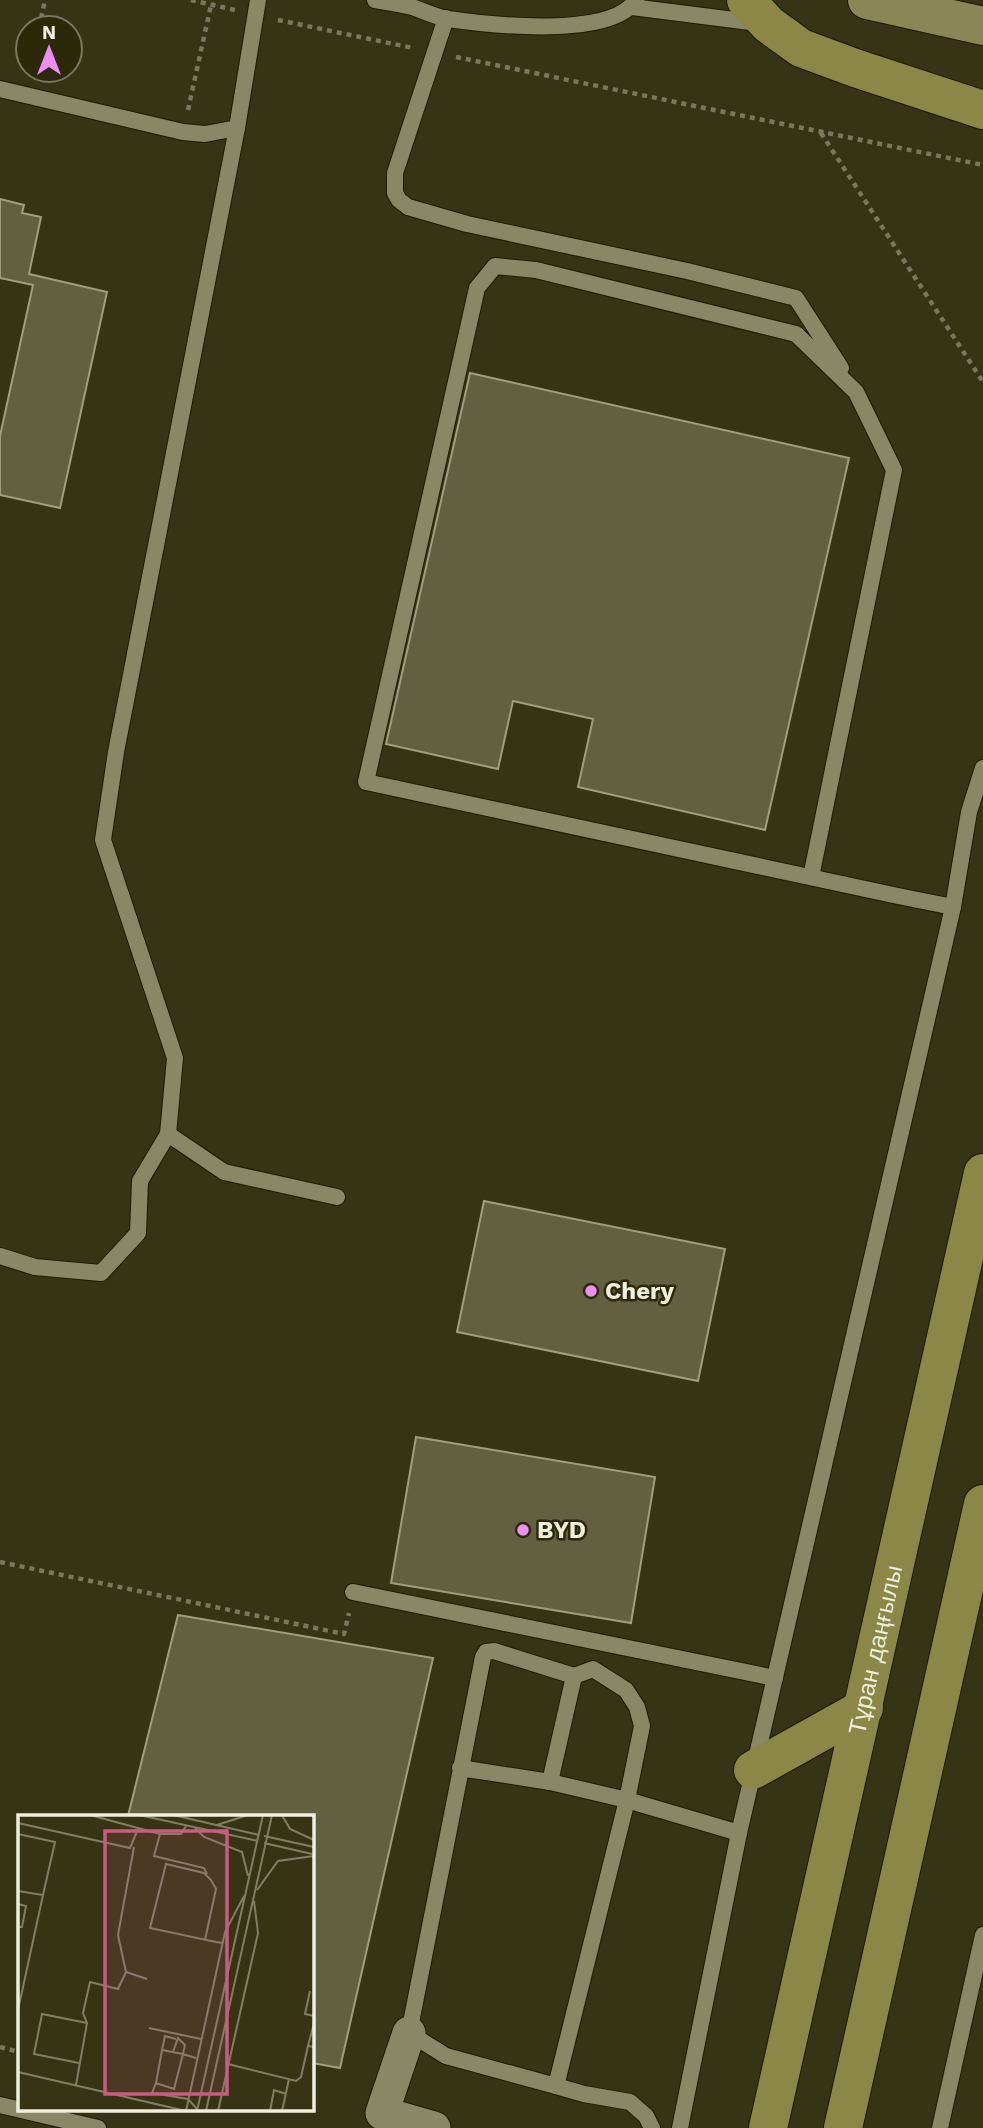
<svg xmlns="http://www.w3.org/2000/svg" width="983" height="2128" viewBox="0 0 983 2128" font-family="'Work Sans',sans-serif">
<style>
.building{fill:#626040;stroke:#a09e7c;stroke-width:2}
.lines{fill:none;stroke-linecap:round;stroke-linejoin:round}
.lane-casing{stroke:#1e1b00;stroke-width:18}
.street-casing{stroke:#1e1b00;stroke-width:35}
.secondary-casing{stroke:#1e1b00;stroke-width:40}
.primary-casing{stroke:#1e1b00;stroke-width:40}
.path{stroke:#79785e;stroke-width:4.5;stroke-dasharray:5 5;stroke-linecap:butt}
.lane{stroke:#898766;stroke-width:16}
.street{stroke:#898766;stroke-width:33}
.secondary{stroke:#8a8757;stroke-width:38}
.primary{stroke:#8b8747;stroke-width:38}
.poi-dot{fill:#ee8cf8;stroke:#2c290a;stroke-width:2.5}
.labels{text-anchor:middle;dominant-baseline:central;stroke-width:5;stroke-linejoin:round;paint-order:stroke}
.poi-label{font-size:24px;font-weight:bold;fill:#efefdd;stroke:#2c290a;text-anchor:start}
.street-label{font-size:24px;fill:#efefdd;stroke:#2c290a}
.inset-road{fill:none;stroke:#807f65;stroke-width:2}
.view{fill:#d05882;fill-opacity:0.15;stroke:#d05882;stroke-width:3.5}
.inset-edge{fill:none;stroke:#efefdd;stroke-width:3.5}
</style>
<rect width="100%" height="100%" fill="#363415"/>
<g class="building">
<polygon points="0,199 24,205 22,213 41,217 29,274 107,292 60,508 0,495 0,436 33,285 0,278"/>
<polygon points="470,373 849,458 765,830 578,787 593,719 513,701 498,769 386,744"/>
<polygon points="484,1201 725,1249 698,1381 457,1332"/>
<polygon points="416,1437 655,1477 631,1623 391,1583"/>
<polygon points="178,1615 433,1658 340,2068 312,2063 312,1816 128,1816"/>
</g>
<g class="lines">
<g class="lane-casing">
<g id="lane">
<path d="M375 0C387 2 400 4 412 7 424 11 436 17 448 19 490 25 611 39 636 0"/>
<polyline points="632,7 758,23"/>
<polyline points="446,18 395,173 395,193 399,200 408,207 467,224 687,271 796,298 841,368"/>
<polyline points="0,89 183,132 205,134 237,128 258,0"/>
<polyline points="237,128 116,752 103,840 175,1058 168,1134 224,1172 337,1197"/>
<polyline points="811,877 894,470 856,392 796,334 536,270 495,266 477,288 366,782 898,896 953,907"/>
<polyline points="0,1256 35,1267 101,1273 138,1233 140,1181 168,1134"/>
<polyline points="353,1592 775,1678"/>
<polyline points="460,1768 550,1782 627,1800 556,2086 446,2056 409,2033 483,1657 486,1652 494,1651 574,1676"/>
<polyline points="550,1782 574,1676 593,1669 626,1690 637,1707 642,1726 627,1800 739,1833"/>
<polyline points="556,2086 584,2094 630,2102 646,2116 652,2128"/>
<polyline points="0,2105 98,2128"/>
<polyline points="680,2128 739,1833 953,907 969,812 983,768"/>
<polyline points="940,2128 983,1935"/>
</g>
</g>
<g class="street-casing">
<polyline id="street" points="409,2033 382,2113 434,2128"/>
</g>
<g class="secondary-casing">
<polyline id="secondary" points="867,0 983,26"/>
</g>
<g class="primary-casing">
<g id="primary">
<polyline points="746,0 768,24 801,48 855,68 983,110"/>
<polyline points="753,1770 864,1708"/>
<path id="s1" d="M768 2128 983 1173"/>
<polyline points="843,2128 983,1504"/>
</g>
</g>
<g class="path">
<polyline points="191,0 235,10"/>
<polyline points="278,20 413,48"/>
<polyline points="39,28 45,0"/>
<polyline points="456,57 983,165"/>
<polyline points="188,110 211,5"/>
<polyline points="821,133 983,382"/>
<polyline points="0,1562 344,1634 349,1613"/>
<polyline points="0,2047 19,2052"/>
</g>
<use href="#lane" class="lane"/>
<use href="#street" class="street"/>
<use href="#secondary" class="secondary"/>
<use href="#primary" class="primary"/>
</g>
<g class="poi-dot">
<circle cx="591" cy="1291" r="7"/>
<circle cx="523" cy="1530" r="7"/>
</g>
<g class="labels">
<g class="poi-label">
<text x="605" y="1291">Chery</text>
<text x="537" y="1530">BYD</text>
</g>
<g class="street-label">
<text stroke="none"><textPath href="#s1" startOffset="490">Тұран даңғылы</textPath></text>
</g>
</g>
<g transform="translate(18 1815)">
<rect width="296" height="296" fill="#363415"/>
<path class="inset-road" d="M72 0 142 19H163L168 11M121 0 240 26M155 0 241 20M264 0 272 14 296 25M0 8 112 33 120 14M199 10 230 0M177 13 186 22 224 37 230 61M0 19 37 27 25 80M142 19 136 41 186 53 189 59M246 21 296 32M246 28 294 39M116 32 100 120 108 157 129 164M239 75 260 46 296 41M0 76 25 80 0 195M0 89 8 91 4 112H0M187 125 198 74 193 65 186 58 148 49 132 113 198 127 205 128M292 176 287 199 296 201M69 208 65 198 72 167 100 174 108 157M131 213 183 224M290 231 296 208M144 235 165 239 156 274 138 268 144 235 147 221 158 224M155 237 160 223 167 230 165 239 178 243M210 249 278 266 283 262 290 231 296 232M0 257 168 296 207 117 226 81M138 268 134 278 170 284 179 294M58 270 69 208 24 199 16 239 61 248M179 296 245 0M188 296 254 0M200 296 240 118 236 86M252 296 256 275 268 279M264 296 271 264"/>
<path class="view" d="M87 16H209V279H87Z"/>
<rect width="296" height="296" class="inset-edge"/>
</g>
<g transform="translate(49 49)"><circle r="33" fill="#2c290a" stroke="#7a785e" stroke-width="2"/>
<path d="M0-5L12 26L0 18L-12 26Z" fill="#ee8cf8"/>
<text y="-10" font-size="19" font-weight="bold" text-anchor="middle" fill="#efefdd">N</text>
</g>
</svg>
